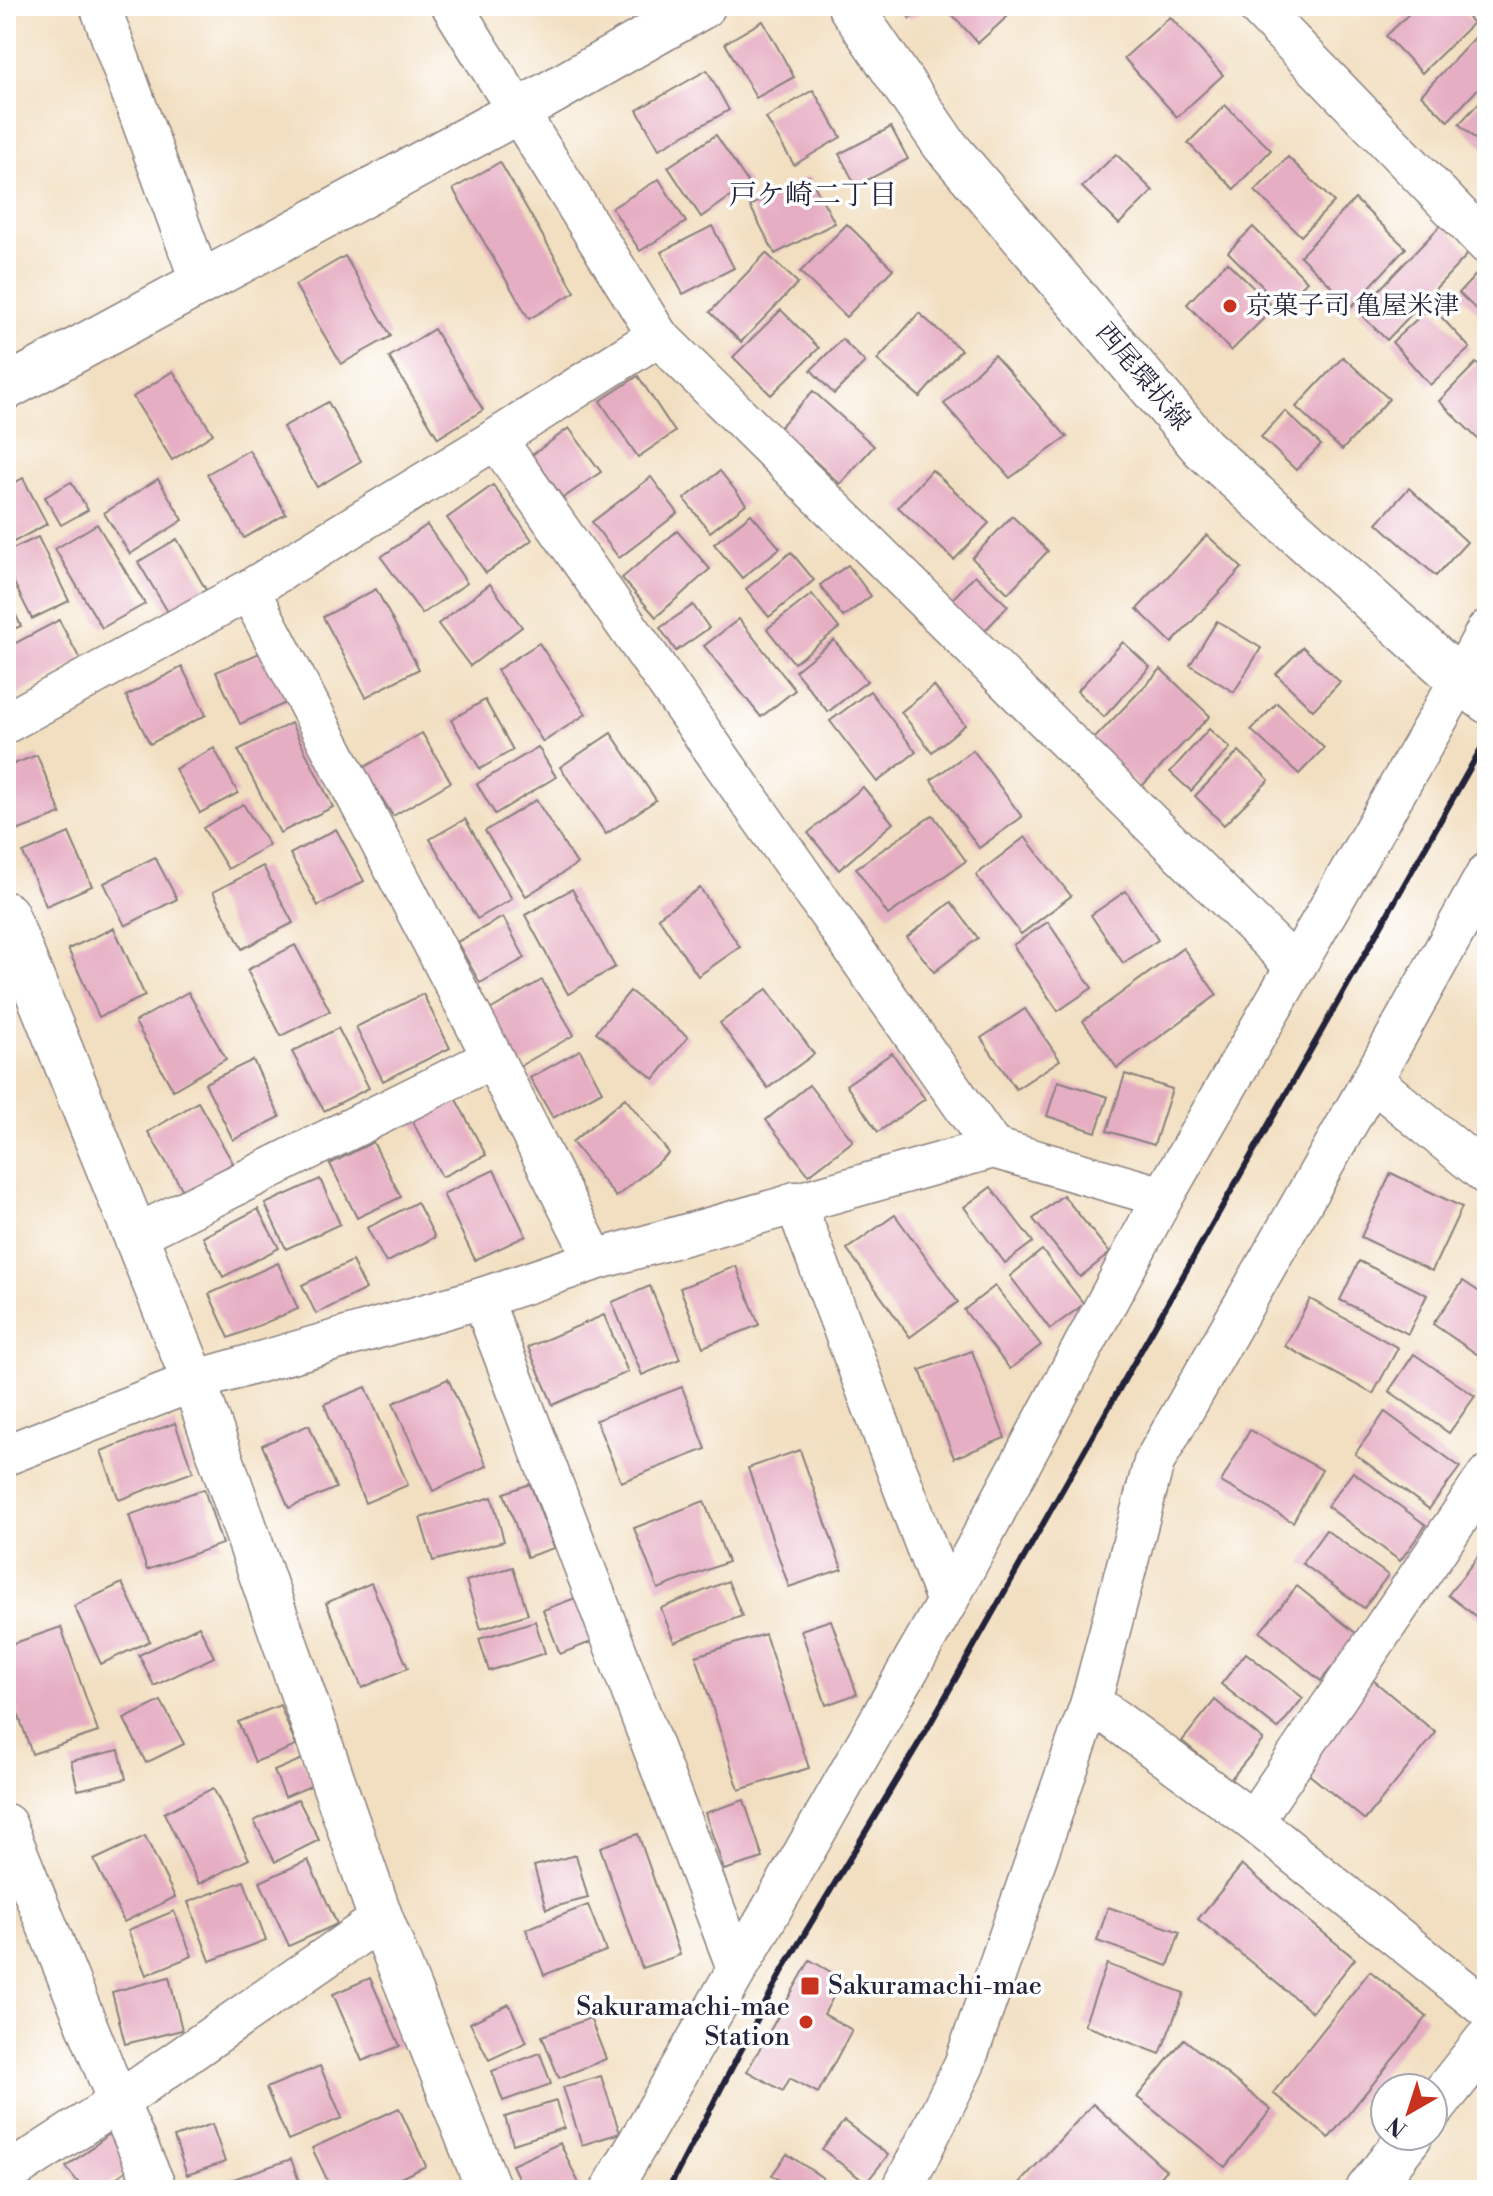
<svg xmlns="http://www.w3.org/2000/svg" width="1493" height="2196" viewBox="0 0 1493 2196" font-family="'Libre Bodoni','Noto Serif JP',serif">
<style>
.building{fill:#e6aec3}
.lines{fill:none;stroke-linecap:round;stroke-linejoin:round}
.minor-casing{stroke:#8a807e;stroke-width:43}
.tertiary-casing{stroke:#8a807e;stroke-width:47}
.secondary-casing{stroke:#8a807e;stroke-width:47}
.primary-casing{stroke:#8a807e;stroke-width:47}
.minor{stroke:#fff;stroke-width:40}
.tertiary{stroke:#fff;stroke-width:44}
.secondary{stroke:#fff;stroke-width:44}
.primary{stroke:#fff;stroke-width:44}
.rail{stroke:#22223b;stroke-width:6}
.poi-dot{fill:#c8321e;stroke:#fff;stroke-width:3}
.labels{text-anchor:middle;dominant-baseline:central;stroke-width:7;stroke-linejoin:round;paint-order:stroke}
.poi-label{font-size:26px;fill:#22223b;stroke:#fff;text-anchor:start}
.street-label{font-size:26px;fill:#22223b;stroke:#fff}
.neighbourhood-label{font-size:28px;fill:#22223b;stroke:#fff}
</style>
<rect width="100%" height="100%" fill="#fff"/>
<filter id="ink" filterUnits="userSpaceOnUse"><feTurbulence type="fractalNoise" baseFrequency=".0125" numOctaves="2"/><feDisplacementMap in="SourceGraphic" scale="16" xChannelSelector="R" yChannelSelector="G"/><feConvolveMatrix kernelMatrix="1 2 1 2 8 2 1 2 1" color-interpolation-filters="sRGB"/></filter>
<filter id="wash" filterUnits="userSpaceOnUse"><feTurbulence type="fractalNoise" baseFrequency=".006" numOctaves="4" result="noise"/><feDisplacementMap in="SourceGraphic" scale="32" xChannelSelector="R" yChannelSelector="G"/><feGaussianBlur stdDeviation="1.8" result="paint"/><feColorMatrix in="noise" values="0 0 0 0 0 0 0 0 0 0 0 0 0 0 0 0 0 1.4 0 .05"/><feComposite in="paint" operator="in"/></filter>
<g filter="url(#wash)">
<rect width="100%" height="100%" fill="#f2dfc1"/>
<g id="blocks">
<g class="building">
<polygon points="901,6 930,6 910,19"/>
<polygon points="954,6 1019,6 978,43 949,11"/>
<polygon points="1417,6 1457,6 1473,23 1422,73 1386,36"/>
<polygon points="1170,17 1223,75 1177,117 1124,58"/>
<polygon points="763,21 794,77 756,98 725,43"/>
<polygon points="1484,28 1487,31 1487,79 1448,121 1421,95"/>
<polygon points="707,70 729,110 659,149 637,110"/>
<polygon points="813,90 841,137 794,165 766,118"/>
<polygon points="1487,94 1487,150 1459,124"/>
<polygon points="1225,105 1271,150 1234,189 1188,143"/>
<polygon points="891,127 908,159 856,186 839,154"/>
<polygon points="716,135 749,184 701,217 668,167"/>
<polygon points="1116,154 1153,191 1119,224 1082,187"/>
<polygon points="1288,157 1334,202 1301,236 1255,191"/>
<polygon points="500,162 575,292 529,319 453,189"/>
<polygon points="809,176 835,223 775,254 750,206"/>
<polygon points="659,179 686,222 640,251 612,208"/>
<polygon points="1355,199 1406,248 1352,306 1300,256"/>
<polygon points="847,224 893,269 846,317 800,272"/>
<polygon points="1442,224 1470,252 1387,340 1358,312"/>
<polygon points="712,226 734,268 683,294 661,252"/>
<polygon points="1253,227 1307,281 1282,306 1228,252"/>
<polygon points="766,253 798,283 741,342 710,312"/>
<polygon points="345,256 391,336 341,364 295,285"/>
<polygon points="1227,262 1274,308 1231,351 1187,304"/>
<polygon points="1484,266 1487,269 1487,320 1459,293"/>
<polygon points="1431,306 1470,348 1430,385 1392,342"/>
<polygon points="781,310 819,348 771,395 733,357"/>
<polygon points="919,313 961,350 920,397 877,360"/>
<polygon points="434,329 483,410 438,438 389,357"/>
<polygon points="842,339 865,362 834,394 811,370"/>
<polygon points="994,355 1067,437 1010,478 944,404"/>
<polygon points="1343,357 1389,399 1342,450 1296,407"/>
<polygon points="1476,363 1487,374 1487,448 1439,401"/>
<polygon points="173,371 213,434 172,460 133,397"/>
<polygon points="638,376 675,432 638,457 600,401"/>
<polygon points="813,391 874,446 840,484 779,428"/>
<polygon points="328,402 361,461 317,487 283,427"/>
<polygon points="1285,411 1321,445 1296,470 1261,437"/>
<polygon points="569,428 601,472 563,498 532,455"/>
<polygon points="249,450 286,514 244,538 207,474"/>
<polygon points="932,470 989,523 954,560 898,507"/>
<polygon points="720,471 746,504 710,532 684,499"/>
<polygon points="651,477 678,513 619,558 592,522"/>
<polygon points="23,478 47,524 6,546 6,487"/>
<polygon points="158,479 183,520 130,554 104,513"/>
<polygon points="71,482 88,510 61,525 45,497"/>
<polygon points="493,485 532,540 486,573 447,518"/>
<polygon points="1409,488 1467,542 1436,576 1377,523"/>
<polygon points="751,514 780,548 742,578 714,544"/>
<polygon points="1012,516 1048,551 1008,593 972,558"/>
<polygon points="97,524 145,604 102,628 55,549"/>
<polygon points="427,525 467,583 422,614 381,557"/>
<polygon points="677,531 710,569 656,617 622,578"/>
<polygon points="1207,535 1242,568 1172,643 1137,609"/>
<polygon points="38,537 69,601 32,619 6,567 6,552"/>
<polygon points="177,539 206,590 168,612 138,562"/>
<polygon points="791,552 814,580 769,617 746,589"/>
<polygon points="848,565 871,596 843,617 820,585"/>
<polygon points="975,575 1008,606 979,637 946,606"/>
<polygon points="490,584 522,627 470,666 438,624"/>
<polygon points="376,589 419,669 366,697 323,617"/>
<polygon points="6,594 21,626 6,632"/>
<polygon points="812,594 839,628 794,663 767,629"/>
<polygon points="693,605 709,628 676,651 660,628"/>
<polygon points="739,619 795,690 761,717 704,646"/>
<polygon points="59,620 81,661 6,701 6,648"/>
<polygon points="1217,621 1261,648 1234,692 1190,665"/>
<polygon points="834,640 867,681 828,712 795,671"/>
<polygon points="1123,642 1150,667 1104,717 1077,691"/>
<polygon points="539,643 586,714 543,742 497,670"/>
<polygon points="1303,647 1340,682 1313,710 1276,674"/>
<polygon points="264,651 288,702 240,724 216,672"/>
<polygon points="182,667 206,715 150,744 126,696"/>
<polygon points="1161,669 1210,716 1140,788 1092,741"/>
<polygon points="934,686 965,725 932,752 901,712"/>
<polygon points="870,691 916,752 877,782 830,721"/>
<polygon points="485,700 513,750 480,769 451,720"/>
<polygon points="1277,703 1324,748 1299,774 1251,730"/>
<polygon points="291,723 333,807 280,833 238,750"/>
<polygon points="1209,729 1230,748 1191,791 1170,772"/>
<polygon points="422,733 451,782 393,816 363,768"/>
<polygon points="611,733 656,800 606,834 560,767"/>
<polygon points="538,747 556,777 495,814 477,784"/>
<polygon points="214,748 238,793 200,813 175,769"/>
<polygon points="973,750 1022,817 979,848 931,780"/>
<polygon points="1239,751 1269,780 1224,825 1195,796"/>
<polygon points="37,755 61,814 14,832 6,812 6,767"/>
<polygon points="863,787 893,823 839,870 808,833"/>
<polygon points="536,800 577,864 526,896 485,831"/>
<polygon points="243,804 269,845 228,869 203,828"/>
<polygon points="933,815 966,861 888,915 856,868"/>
<polygon points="465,819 512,899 477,919 430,839"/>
<polygon points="336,829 364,881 318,906 290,854"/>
<polygon points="69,833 92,886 46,906 23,853"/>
<polygon points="1025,837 1071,896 1021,934 976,875"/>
<polygon points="155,857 177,899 125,926 104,883"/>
<polygon points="263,866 293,923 242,949 213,892"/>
<polygon points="700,888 740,947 698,976 658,917"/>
<polygon points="572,889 615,967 568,994 525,915"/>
<polygon points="1126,891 1158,940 1123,963 1091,915"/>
<polygon points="951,902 978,938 934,972 907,937"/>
<polygon points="503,917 525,958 480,983 457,942"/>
<polygon points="1048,922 1092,988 1058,1011 1013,945"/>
<polygon points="114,928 145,996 99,1017 68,949"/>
<polygon points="295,945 330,1011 281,1036 247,970"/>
<polygon points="1183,948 1217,995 1117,1068 1083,1021"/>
<polygon points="542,980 574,1035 520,1066 488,1011"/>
<polygon points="767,989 814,1054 768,1088 720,1023"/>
<polygon points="630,991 688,1037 654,1079 596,1032"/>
<polygon points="188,992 226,1059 173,1090 135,1022"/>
<polygon points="423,994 450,1048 383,1081 356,1027"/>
<polygon points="1025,1009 1060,1060 1016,1089 981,1038"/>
<polygon points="338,1028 369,1088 324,1111 292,1052"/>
<polygon points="580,1050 602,1091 553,1118 530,1078"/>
<polygon points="892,1053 925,1099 878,1132 846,1085"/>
<polygon points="253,1060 280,1117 233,1140 205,1083"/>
<polygon points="1125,1074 1172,1089 1154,1145 1107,1131"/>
<polygon points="1058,1081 1108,1097 1096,1132 1047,1116"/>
<polygon points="809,1085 853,1141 809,1175 766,1120"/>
<polygon points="453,1094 486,1155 442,1177 410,1117"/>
<polygon points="625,1098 669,1153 616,1197 572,1142"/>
<polygon points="198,1102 233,1163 184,1192 148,1132"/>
<polygon points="373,1142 401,1197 357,1218 330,1164"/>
<polygon points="494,1170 526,1236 475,1260 443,1194"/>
<polygon points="1391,1173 1462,1207 1432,1271 1361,1237"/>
<polygon points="320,1179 340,1224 286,1249 265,1204"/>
<polygon points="991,1187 1033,1242 1005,1263 964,1207"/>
<polygon points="1063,1195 1110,1253 1080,1277 1033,1219"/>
<polygon points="417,1202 435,1237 386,1263 367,1228"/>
<polygon points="258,1209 279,1248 223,1277 203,1237"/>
<polygon points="895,1215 958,1302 910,1337 847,1249"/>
<polygon points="1042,1250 1084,1304 1050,1329 1010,1276"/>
<polygon points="352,1261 366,1289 316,1314 302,1285"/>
<polygon points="1359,1261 1427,1295 1408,1334 1340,1300"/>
<polygon points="278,1263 298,1309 229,1338 209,1294"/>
<polygon points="736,1266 759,1325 703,1347 680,1288"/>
<polygon points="1463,1281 1487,1297 1487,1361 1433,1324"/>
<polygon points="650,1286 680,1359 642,1375 612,1302"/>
<polygon points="995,1286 1041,1345 1010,1369 964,1310"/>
<polygon points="1310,1299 1398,1348 1373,1394 1285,1346"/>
<polygon points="604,1315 628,1372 553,1405 528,1347"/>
<polygon points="972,1351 1005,1438 954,1458 920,1370"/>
<polygon points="1414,1354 1475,1396 1449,1433 1389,1391"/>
<polygon points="448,1379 487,1466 433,1491 393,1403"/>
<polygon points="366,1387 408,1485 365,1503 324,1404"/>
<polygon points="682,1387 706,1449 621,1482 596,1420"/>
<polygon points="1385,1412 1460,1467 1429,1509 1355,1454"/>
<polygon points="175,1423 193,1472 119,1500 101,1451"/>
<polygon points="309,1425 336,1488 289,1508 262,1445"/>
<polygon points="1250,1430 1322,1470 1293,1522 1221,1482"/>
<polygon points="800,1450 842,1569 789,1587 748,1468"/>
<polygon points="1353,1472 1426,1525 1400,1561 1327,1506"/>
<polygon points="530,1484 554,1548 527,1557 504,1493"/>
<polygon points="204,1489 222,1544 147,1570 129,1515"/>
<polygon points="492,1497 504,1541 433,1561 420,1518"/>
<polygon points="704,1501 728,1562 658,1589 634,1528"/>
<polygon points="1326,1530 1388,1575 1364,1608 1302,1563"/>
<polygon points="1487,1545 1487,1625 1448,1595"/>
<polygon points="513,1567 528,1614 481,1629 466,1581"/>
<polygon points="728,1581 742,1616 674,1642 661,1608"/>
<polygon points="122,1583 150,1641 101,1664 74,1606"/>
<polygon points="371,1583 408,1668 362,1688 326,1603"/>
<polygon points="1297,1586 1358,1635 1321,1681 1260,1632"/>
<polygon points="578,1597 594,1641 560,1654 543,1610"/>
<polygon points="831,1620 857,1694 826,1705 801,1630"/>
<polygon points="535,1621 545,1653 489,1671 479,1639"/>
<polygon points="199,1626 214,1657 154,1686 139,1655"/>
<polygon points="61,1627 98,1732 32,1754 6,1678 6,1646"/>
<polygon points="765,1634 809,1768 739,1790 696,1656"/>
<polygon points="1246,1653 1303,1698 1278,1729 1221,1684"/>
<polygon points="1373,1680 1436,1733 1365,1820 1301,1768"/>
<polygon points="1215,1700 1263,1740 1230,1780 1182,1741"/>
<polygon points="161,1701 184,1744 146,1763 124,1719"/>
<polygon points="280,1705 296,1746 255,1762 238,1722"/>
<polygon points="119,1750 126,1779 78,1790 71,1761"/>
<polygon points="302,1759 313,1785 285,1797 274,1771"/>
<polygon points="213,1788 249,1859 199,1884 164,1813"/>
<polygon points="298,1799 319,1840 275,1862 254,1821"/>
<polygon points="744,1800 763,1858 724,1870 705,1813"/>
<polygon points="638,1834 680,1955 642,1968 600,1847"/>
<polygon points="145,1836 175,1897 124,1922 94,1860"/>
<polygon points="576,1855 588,1898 546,1909 534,1866"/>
<polygon points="308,1860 337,1924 289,1946 260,1882"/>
<polygon points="1242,1865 1355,1959 1312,2012 1198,1919"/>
<polygon points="244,1881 266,1940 210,1961 188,1902"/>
<polygon points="588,1905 606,1951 544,1975 526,1929"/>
<polygon points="1108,1907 1180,1932 1168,1966 1097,1941"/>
<polygon points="174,1911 192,1956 146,1975 128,1930"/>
<polygon points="810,1960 843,1979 824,2014 852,2030 818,2093 790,2078 783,2091 747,2071"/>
<polygon points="1107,1964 1184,1993 1160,2054 1084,2025"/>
<polygon points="1370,1971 1427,2017 1329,2138 1273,2093"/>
<polygon points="169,1977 182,2030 125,2044 112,1992"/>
<polygon points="370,1978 400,2046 362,2061 333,1994"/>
<polygon points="509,2004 527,2042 489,2060 470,2023"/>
<polygon points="590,2018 606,2059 559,2078 542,2036"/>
<polygon points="1184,2039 1271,2110 1225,2167 1137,2097"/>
<polygon points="540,2053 551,2084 503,2101 492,2071"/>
<polygon points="320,2066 342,2118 288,2140 266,2088"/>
<polygon points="601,2076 620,2133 582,2145 563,2087"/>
<polygon points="556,2101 564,2128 513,2144 505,2117"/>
<polygon points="1093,2104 1166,2170 1148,2190 1013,2190"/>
<polygon points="399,2108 426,2166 375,2190 332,2190 312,2148"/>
<polygon points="844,2121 888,2155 866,2183 822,2149"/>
<polygon points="212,2124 225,2162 187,2175 174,2137"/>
<polygon points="111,2133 135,2164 100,2190 84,2190 66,2167"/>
<polygon points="560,2143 582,2190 524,2190 512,2165"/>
<polygon points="787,2154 823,2178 815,2190 795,2190 772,2175"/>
<polygon points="291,2159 302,2190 225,2190 222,2183"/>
</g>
</g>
</g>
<g filter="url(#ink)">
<use href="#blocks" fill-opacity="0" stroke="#8a807e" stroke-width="2"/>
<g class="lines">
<g class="minor-casing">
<g id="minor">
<polyline points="100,6 201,283"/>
<polyline points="452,6 658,336 1295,966"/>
<polyline points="1257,6 1487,244"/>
<polyline points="496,439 993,1148"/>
<polyline points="249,590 493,1058 595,1260"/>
<polyline points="6,723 249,590 496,439 658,336"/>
<polyline points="1372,1080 1487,1175"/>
<polyline points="795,1202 947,1602"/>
<polyline points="136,1235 493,1058"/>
<polyline points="482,1298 737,1968"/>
<polyline points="6,1455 194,1381 482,1298 595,1260 993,1148 1163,1197"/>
<polyline points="1091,1702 1253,1821 1487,2009"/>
<polyline points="1253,1821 1487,1476"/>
<polyline points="6,1824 118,2102 157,2190"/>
<polyline points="6,2175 118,2102 381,1919"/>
<polyline points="611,2190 947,1602 1163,1197 1460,680 1487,630"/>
<polyline points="902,2190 964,2065 1091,1702 1154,1462 1372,1080 1487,873"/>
</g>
</g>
<g class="tertiary-casing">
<g id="tertiary">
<polyline points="6,388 517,112 703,6"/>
<polyline points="6,914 194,1381 381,1919 489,2190"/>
</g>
</g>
<g class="secondary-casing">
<polyline id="secondary" points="850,6 944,144 1203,448 1460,680 1487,701"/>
</g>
<g class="primary-casing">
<g id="primary">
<polyline points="1433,2108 1487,2040"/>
<polyline points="1368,2190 1410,2136"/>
</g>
</g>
<use href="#minor" class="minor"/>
<use href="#tertiary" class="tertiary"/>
<use href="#secondary" class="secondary"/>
<use href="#primary" class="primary"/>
<polyline class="rail" points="668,2190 784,1968 926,1731 1487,738"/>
</g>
</g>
<g class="poi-dot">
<circle cx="1230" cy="306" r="8"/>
<rect x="800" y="1976" width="20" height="20" rx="4"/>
<circle cx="806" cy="2022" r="8"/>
</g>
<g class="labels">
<g class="poi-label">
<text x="1246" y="306">京菓子司 亀屋米津</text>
<text x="828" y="1986">Sakuramachi-mae</text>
<text x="790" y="2007" text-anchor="end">Sakuramachi-mae<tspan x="790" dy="30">Station</tspan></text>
</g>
<g class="street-label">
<text transform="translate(1143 377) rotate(50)">西尾環状線</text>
</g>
<g class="neighbourhood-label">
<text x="813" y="195">戸ケ崎二丁目</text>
</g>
</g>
<rect width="1493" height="2196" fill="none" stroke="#fff" stroke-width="32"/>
<g transform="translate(1409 2112) rotate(219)"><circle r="38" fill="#ffffff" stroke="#a7a7b1" stroke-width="2"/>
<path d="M0-6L14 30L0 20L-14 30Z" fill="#c8321e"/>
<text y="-12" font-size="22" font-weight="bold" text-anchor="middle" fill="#22223b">N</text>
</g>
</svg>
